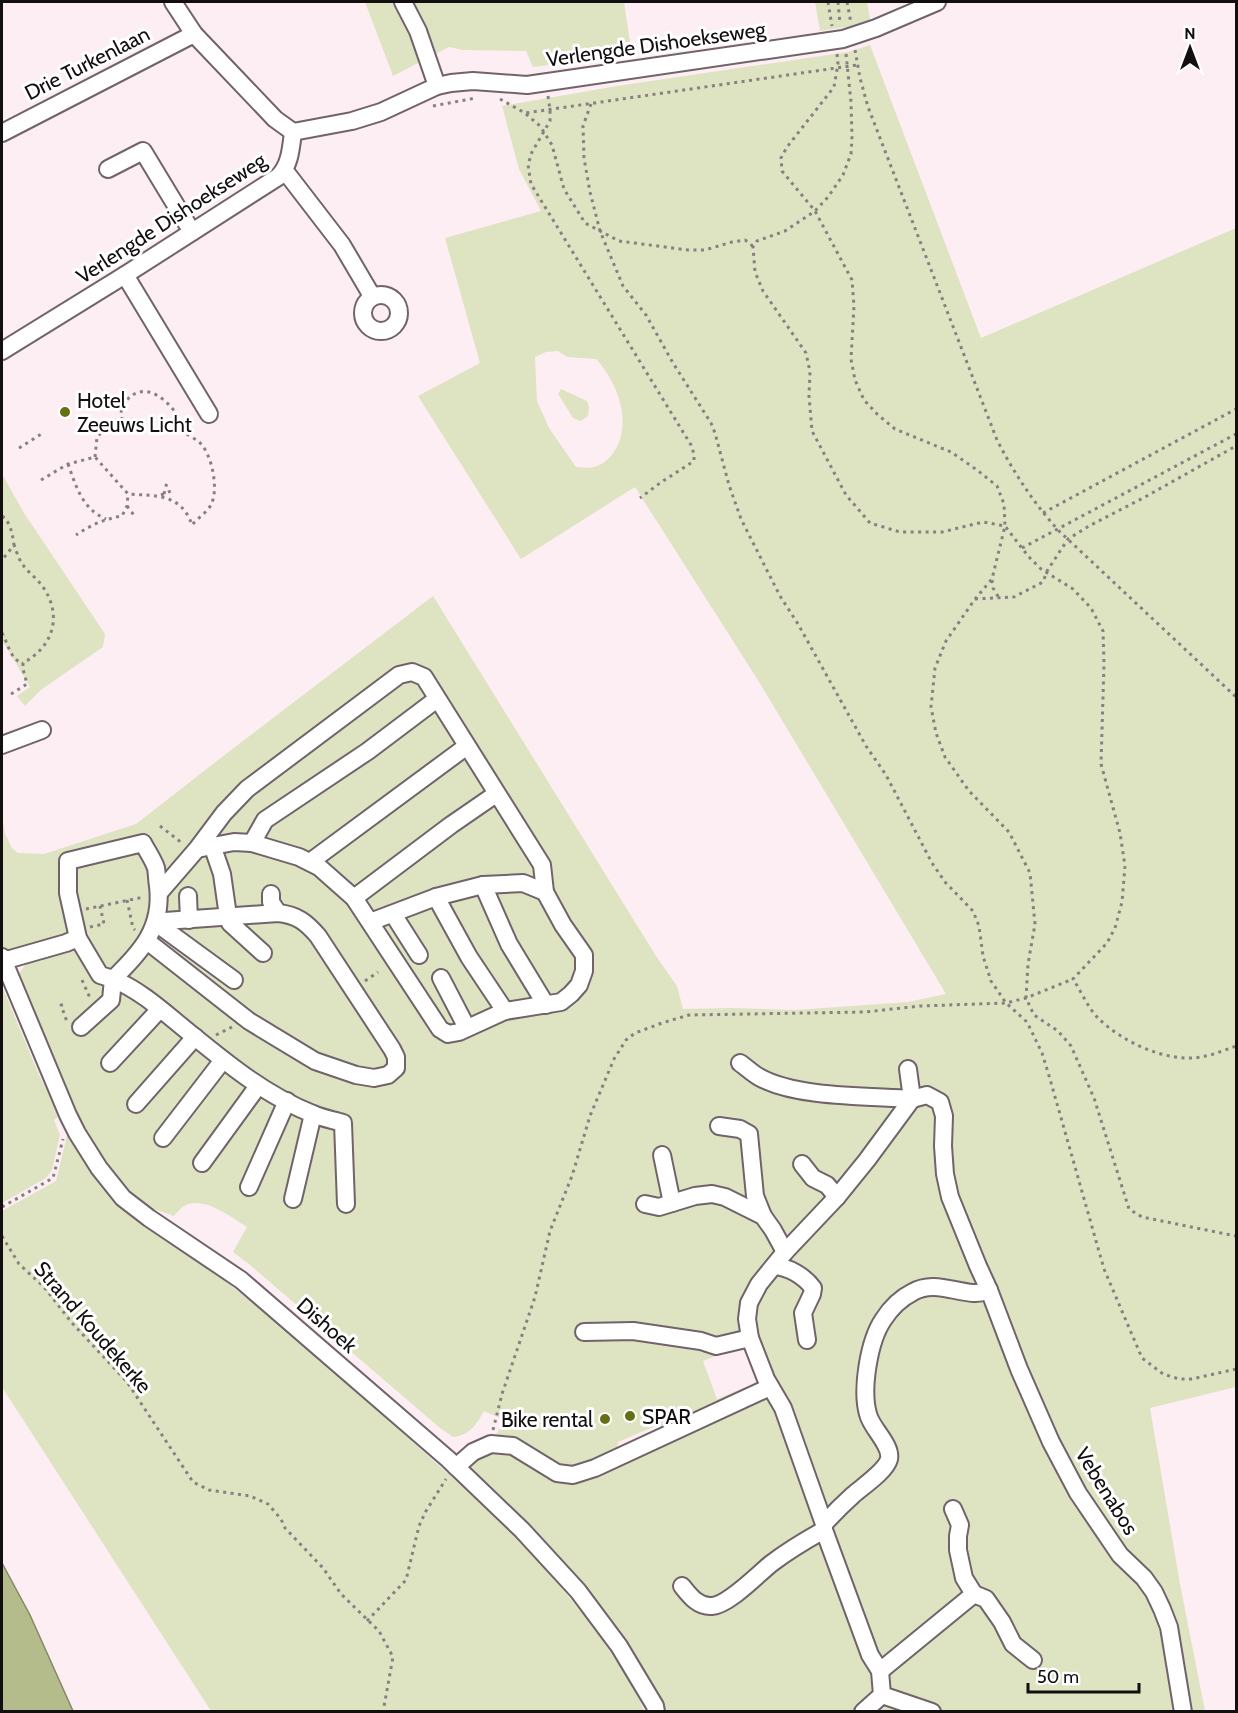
<svg xmlns="http://www.w3.org/2000/svg" width="1238" height="1713" viewBox="0 0 1238 1713" font-family="Cabin,sans-serif">
<style>
.green{fill:#dee3c2;fill-rule:evenodd}
.water{fill:#b4bc8c;stroke:#848867;stroke-width:1.5}
.lines{fill:none;stroke-linecap:round;stroke-linejoin:round}
.minor-casing{stroke:#706369;stroke-width:20}
.path{stroke:#897f83;stroke-width:3;stroke-dasharray:3 4.5;stroke-linecap:butt}
.minor{stroke:#fff;stroke-width:16}
.poi-dot{fill:#666f16;stroke:#fff;stroke-width:2}
.labels{text-anchor:middle;dominant-baseline:central;stroke-width:6;stroke-linejoin:round;paint-order:stroke}
.street-label{font-size:21px;fill:#130e10;stroke:#fff}
.poi-label{font-size:21px;fill:#130e10;stroke:#fff;text-anchor:start}
</style>
<rect width="100%" height="100%" fill="#fdeef4"/>
<g class="green">
<polygon points="365,2 624,2 632,55 533,67 526,51 463,50 449,47 393,76"/>
<polygon points="815,2 867,2 870,19 852,26 820,31"/>
<path d="M870 45 981 338 1236 228V1387L1150 1408 1180 1584 1205 1711H662L523 1521 494 1492 467 1468 485 1453 505 1420 484 1411C476 1425 470 1435 453 1437L440 1428 250 1265 233 1252 247 1227C231 1217 203 1195 184 1206 180 1208 177 1213 174 1216L145 1206 130 1194 117 1182 84 1132 17 979C21 970 25 963 34 957L42 962 36 945 16 948 5 952 2 946V815L5 834 12 848 18 853 44 854 136 824 222 757 433 596 656 956 677 986 683 1009 734 1008 795 1010 908 1002 946 994 761 685 635 487 521 559 418 396 480 363 445 238 541 211 519 169 502 106 617 86 848 52ZM558 351 567 357 596 359C619 384 635 428 610 457 600 468 590 469 576 467L549 428 537 401 535 357 546 352ZM744 1345 760 1381 717 1399 703 1361ZM660 1424 658 1443 616 1462 618 1442Z"/>
<polygon points="561,389 587,401 589,407 588,416 581,421 573,418 558,394"/>
<polygon points="2,474 24,513 105,634 103,647 42,689 25,706 17,696 30,687 2,640"/>
<polygon points="2,986 39,1075 60,1115 54,1120 60,1135 52,1170 46,1178 2,1203"/>
<polygon points="68,1131 104,1189 125,1212 164,1240 214,1272 295,1337 482,1504 526,1546 594,1627 636,1691 644,1711 211,1711 2,1387 2,1211 56,1181"/>
</g>
<polygon class="water" points="2,1563 30,1615 73,1711 2,1711"/>
<g class="lines">
<g class="minor-casing">
<g id="minor">
<polyline points="173,2 194,34 275,119 293,132"/>
<polyline points="403,2 418,31 437,86"/>
<polyline points="2,133 194,34"/>
<polyline points="108,169 143,151 192,232"/>
<polyline points="285,171 342,245 372,296"/>
<polyline points="125,275 209,414"/>
<circle cx="381" cy="313" r="18"/>
<path d="M2 351 125 275 278 177C290 166 291 148 293 132L352 121 381 112 437 86 451 83 473 81 527 85 843 39 876 28 937 2"/>
<polyline points="2,745 42,730"/>
<path d="M143 843C147 851 153 859 156 868 157 873 157 881 158 886 163 928 141 952 113 979L100 975 78 938 68 893V861Z"/>
<polyline points="252,843 265,820 368,751 437,699"/>
<polyline points="212,845 222,874 228,916 230,923 263,953"/>
<polyline points="310,862 467,746"/>
<polyline points="483,885 509,944 546,1005"/>
<polyline points="159,893 197,849 224,813 247,789 399,675 412,672 424,677 542,865 545,892 563,925 584,955 584,971 579,985 571,994 561,1002 505,1011 459,1032 448,1034 440,1029 354,898 319,867 299,857 252,843 234,842 197,849"/>
<polyline points="271,894 271,902 278,913"/>
<polyline points="188,896 189,920"/>
<polyline points="436,897 469,957 505,1011"/>
<polyline points="354,898 451,825 496,794"/>
<polyline points="393,914 419,955"/>
<polyline points="370,922 436,897 483,885 523,883 545,892"/>
<polyline points="156,923 234,980"/>
<path d="M147 941 249 1021 315 1061 356 1075 374 1078 388 1075 396 1068V1057L392 1049 318 936C306 922 297 915 278 913L165 921 156 923"/>
<polyline points="2,957 68,1115 77,1133 99,1168 123,1198 149,1218 241,1280 448,1459 522,1530 578,1591 619,1646 655,1706 656,1712"/>
<polyline points="3,961 66,943 78,938"/>
<polyline points="441,978 467,1028"/>
<path d="M81 1027 111 1000 113 979C142 991 166 1014 191 1034 229 1065 267 1096 313 1114 322 1118 333 1120 343 1123L346 1204"/>
<polyline points="110,1063 160,1009"/>
<path d="M740 1063C746 1067 752 1073 759 1077 796 1098 869 1096 912 1099L927 1095 940 1102 944 1116 943 1146 945 1174 950 1197 978 1266 989 1290 1019 1369 1051 1442 1078 1493 1120 1555 1144 1578 1154 1592 1162 1609 1169 1627 1183 1712"/>
<polyline points="908,1069 912,1099 867,1160 837,1197 785,1252 759,1284 749,1303 747,1319 750,1338 766,1379 783,1408 824,1524 824,1530 870,1655 880,1671 882,1695 932,1712"/>
<polyline points="136,1104 195,1037"/>
<polyline points="719,1126 740,1129 749,1134 755,1196 763,1216"/>
<polyline points="163,1138 223,1060"/>
<polyline points="662,1155 672,1203"/>
<polyline points="202,1163 258,1086"/>
<polyline points="802,1164 813,1178 827,1185 837,1197"/>
<polyline points="249,1187 287,1101"/>
<polyline points="293,1199 313,1114"/>
<polyline points="645,1204 659,1207 695,1196 712,1194 725,1197 763,1216 773,1230 785,1252"/>
<path d="M774 1266C789 1267 804 1276 813 1288L812 1294 803 1313 807 1340"/>
<polyline points="584,1332 633,1331 701,1341 716,1346 750,1338"/>
<polyline points="456,1467 473,1452 491,1444 513,1446 557,1473 573,1475 595,1468 770,1387"/>
<polyline points="953,1509 960,1525 958,1536 958,1550 964,1578 974,1594 986,1599 1002,1622 1013,1644 1033,1660"/>
<path d="M824 1524C833 1514 843 1504 853 1495 862 1487 886 1471 889 1459 892 1445 871 1428 868 1414 861 1389 869 1341 883 1320 890 1309 901 1298 913 1292 938 1277 968 1301 989 1290"/>
<path d="M682 1586C690 1596 698 1607 712 1606 729 1605 759 1573 772 1563 789 1550 806 1540 824 1530"/>
<polyline points="880,1671 974,1594"/>
<polyline points="863,1712 882,1695"/>
</g>
</g>
<g class="path">
<polyline points="828,2 832,26"/>
<polyline points="838,2 840,24"/>
<polyline points="847,2 851,23"/>
<path d="M855 50 860 78 868 107 997 440C1014 473 1033 502 1058 530L1236 697"/>
<polyline points="837,54 838,64 834,87 787,147 781,158 782,171 815,211 852,280 854,306 851,359 855,380 864,400 877,414 895,429 951,452 977,470 997,486 1004,504 1005,526 992,579 975,599 946,641 935,668 931,707 936,733 945,757 969,791 1009,832 1030,873 1035,924 1028,964 1026,998 1034,1015 1058,1031 1071,1046 1094,1098 1129,1209 1142,1217 1236,1236"/>
<path d="M846 54 851 102 852 137 851 154 843 175 828 197 815 211 785 231 757 241 753 247 755 272 763 291 806 353 810 372 809 396 812 431 846 495 870 523 900 532H942L983 522 1005 526 1028 556 1041 569 1073 589 1091 608 1103 631 1104 664 1101 764 1120 833 1125 866 1122 902 1115 928 1107 943 1073 979C1081 991 1088 1008 1098 1018 1122 1042 1167 1063 1201 1057 1213 1055 1225 1050 1236 1046"/>
<polyline points="548,96 550,110 550,121 532,152 528,165 531,184 691,445 694,454 694,461 660,483 640,498"/>
<polyline points="500,99 525,113 857,65"/>
<polyline points="591,104 583,126 584,158 590,192 600,231 623,286 646,315 673,363 711,423 715,433 729,485 741,519 780,596 798,624 866,746 886,775 932,863 945,882 973,911 979,926 983,956 991,981 1006,1003 1027,1022 1042,1053 1050,1079 1104,1269 1142,1358 1163,1374 1179,1379 1192,1379 1236,1369"/>
<polyline points="433,106 476,98"/>
<polyline points="526,114 540,126 552,145 564,189 585,223 619,241 688,250 705,250 732,242 745,240 750,243 753,247"/>
<path d="M122 420 121 408C139 378 163 394 178 416 181 421 183 428 186 433 190 437 197 439 201 444 212 456 219 489 211 505 207 512 197 519 192 525 181 493 155 496 128 494"/>
<polyline points="19,448 43,433"/>
<polyline points="95,457 97,437 114,420 139,420"/>
<path d="M68 464C76 486 82 509 106 519"/>
<path d="M41 480 68 464 95 457 128 494 127 506 122 516C104 519 91 525 76 535"/>
<polyline points="164,494 167,482"/>
<polyline points="161,495 171,491"/>
<polyline points="127,506 136,518"/>
<polyline points="1043,513 1236,409"/>
<path d="M2 516C11 523 12 533 14 545L2 560"/>
<polyline points="1022,548 1236,434"/>
<polyline points="992,580 993,588 999,598"/>
<polyline points="975,599 1014,597 1043,582 1047,571 1068,539 1089,526 1145,497 1236,446"/>
<path d="M2 633C8 643 10 660 23 663"/>
<path d="M11 694 27 684 23 669V663C53 647 63 616 43 587 37 578 27 572 21 562 18 557 16 550 14 545"/>
<polyline points="160,826 182,843"/>
<polyline points="127,900 133,928 135,930"/>
<polyline points="86,909 144,897"/>
<polyline points="90,927 104,924 100,906"/>
<polyline points="82,980 90,998"/>
<polyline points="365,981 378,972"/>
<polyline points="63,1005 61,1005 67,1022"/>
<polyline points="216,1035 232,1027"/>
<polyline points="2,1207 53,1178 63,1139"/>
<polyline points="2,1236 19,1264 44,1287 72,1323 127,1382 193,1482 209,1490 250,1496 268,1504 281,1519 285,1528 323,1568 341,1594 379,1631 393,1657 383,1712"/>
<polyline points="493,1430 502,1394 535,1297 550,1231 572,1176 590,1116 614,1059 626,1040 635,1033 662,1023 689,1015 865,1012 920,1006 1006,1003 1026,998 1073,979"/>
<polyline points="367,1621 406,1580 419,1526 426,1511 446,1479"/>
</g>
<use href="#minor" class="minor"/>
</g>
<g class="poi-dot">
<circle cx="65" cy="412" r="6"/>
<circle cx="630" cy="1416" r="6"/>
<circle cx="605" cy="1419" r="6"/>
</g>
<g class="labels">
<g class="street-label">
<text transform="translate(656 44) rotate(-8)">Verlengde Dishoekseweg</text>
<text transform="translate(87 63) rotate(-27)">Drie Turkenlaan</text>
<text transform="translate(171 218) rotate(-33)">Verlengde Dishoekseweg</text>
<text transform="translate(327 1325) rotate(41)">Dishoek</text>
<text transform="translate(93 1327) rotate(49)">Strand Koudekerke</text>
<text transform="translate(1107 1491) rotate(58)">Vebenabos</text>
</g>
<g class="poi-label">
<text x="77" y="400">Hotel<tspan x="77" dy="24">Zeeuws Licht</tspan></text>
<text x="642" y="1416">SPAR</text>
<text x="593" y="1419" text-anchor="end">Bike rental</text>
</g>
</g>
<rect width="1238" height="1713" fill="none" stroke="#130e10" stroke-width="6"/>
<g transform="translate(1190 48)" stroke="#ffffff" stroke-width="4.5" paint-order="stroke">
<path d="M0-4.5L10 22L0 15L-10 22Z" fill="#130e10"/>
<text y="-9" font-size="16" font-weight="bold" text-anchor="middle" fill="#130e10">N</text>
</g>
<path d="M1028 1683v9h111v-9" fill="none" stroke="#130e10" stroke-width="3"/>
<text x="1037" y="1683" font-size="18" fill="#130e10" stroke="#ffffff" stroke-width="4.5" paint-order="stroke">50 m</text>
</svg>
